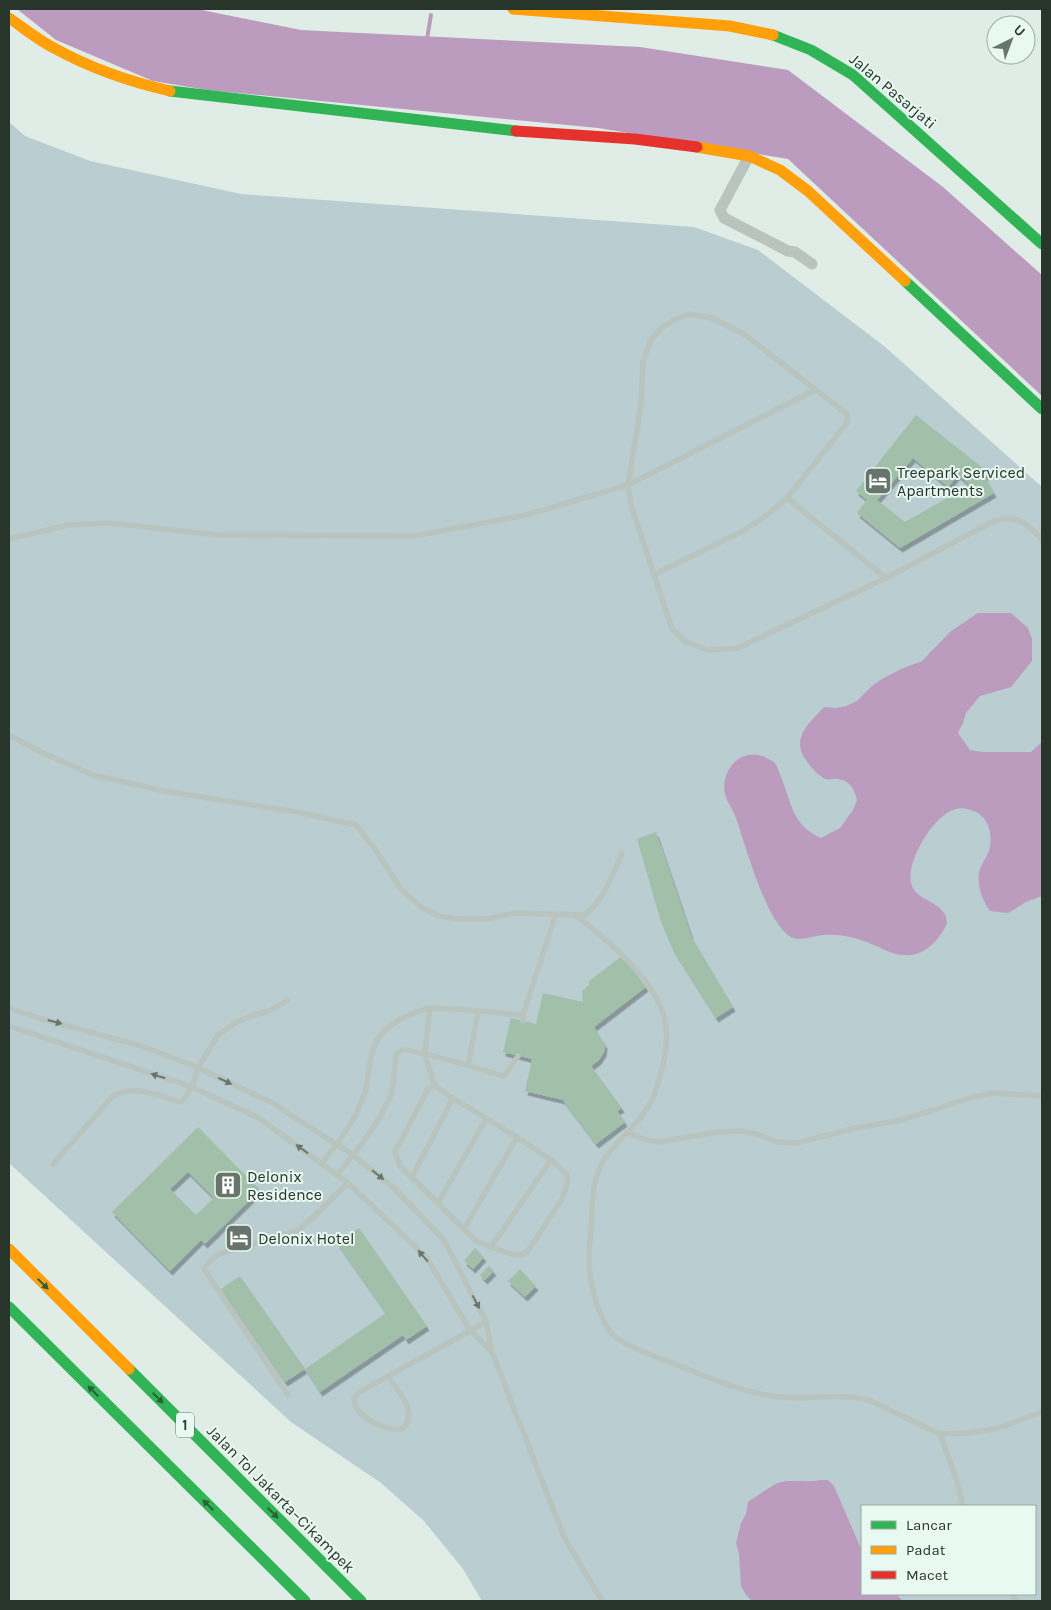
<svg xmlns="http://www.w3.org/2000/svg" width="1051" height="1610" viewBox="0 0 1051 1610" font-family="Karla,sans-serif">
<style>
.green{fill:#bacdd1;fill-rule:evenodd}
.water{fill:#bc9cbe}
.lines{fill:none;stroke-linecap:round;stroke-linejoin:round}
.stream{stroke:#bc9cbe;stroke-width:4}
.building{fill:#a2bfaa;fill-rule:evenodd;filter:url(#shadow)}
.lane{stroke:#b9c4be;stroke-width:5.5}
.street{stroke:#b9c4be;stroke-width:11}
.fast{stroke:#30b455;stroke-width:11}
.slow{stroke:#ff9f0a;stroke-width:11}
.jam{stroke:#e5322d;stroke-width:11}
.oneway{fill:#69756d}
.oneway2{fill:#2a613a}
.labels{text-anchor:middle;dominant-baseline:central;stroke-width:4;stroke-linejoin:round;paint-order:stroke}
.shield{fill:#e7f9f0;stroke:#617066;stroke-width:1}
.shield-label{font-size:15px;font-weight:bold;fill:#27352b}
.street-label{font-size:16px;fill:#27352b;stroke:#e7f9f0}
.poi-label{font-size:16px;fill:#27352b;stroke:#e7f9f0;text-anchor:start}
</style>
<defs>
<filter id="shadow"><feDropShadow dx="2.5" dy="4.5" stdDeviation="0" flood-color="#0004"/></filter>
</defs>
<rect width="100%" height="100%" fill="#e0ece6"/>
<path class="green" d="M9 122 25 136 90 161 241 194 694 227 758 250 884 346 1042 487V1601H482L463 1569 424 1521 381 1483 291 1422 9 1163ZM862 1506H1035V1594H862Z"/>
<g class="water">
<polygon points="17,9 197,9 301,30 640,47 788,70 943,187 1042,275 1042,396 788,159 598,128 207,90 153,81 56,40"/>
<path d="M978 613H1011L1028 628 1032 639V661L1011 687 980 696 966 713 963 723 958 733 970 750 982 752H1031L1042 742V896L1026 902 1008 913 990 911C982 900 977 886 979 872 981 865 986 858 989 851 993 838 990 821 978 813 972 810 963 807 956 809 934 814 906 861 911 883 915 899 935 900 944 913 946 915 946 920 947 923 940 940 924 957 904 955 892 955 880 947 869 943 854 937 840 934 824 935 812 935 799 944 788 935 765 918 746 847 736 818 733 810 727 802 725 794 720 772 739 748 762 756 765 757 773 761 775 763 778 767 779 773 781 777 792 804 792 825 821 838L840 828 853 810 857 800C854 789 850 780 837 779 834 778 829 780 826 779 818 776 813 769 808 763 789 740 808 724 824 707L836 708 846 706 857 701 873 685 882 679 901 669 922 661 951 631Z"/>
<path d="M821 1480H828L834 1486 862 1551V1594H896L903 1601H752L746 1595 741 1586 739 1554 736 1543 741 1523 746 1514 748 1502C754 1498 774 1484 778 1483 791 1479 806 1483 821 1480Z"/>
</g>
<g class="lines">
<polyline class="stream" points="427,39 431,15"/>
</g>
<g class="building">
<path d="M916 415 988 472 985 477 994 493 900 548 857 513 867 500 856 491ZM913 458 948 487 958 475 970 485 905 522 877 500Z"/>
<polygon points="656,832 692,938 733,1007 716,1018 673,950 661,922 637,839"/>
<polygon points="622,956 646,987 594,1027 605,1045 604,1052 599,1060 591,1066 622,1108 617,1111 625,1122 596,1144 563,1100 525,1091 532,1059 503,1052 511,1018 536,1024 543,993 583,1002 582,991 590,984 588,982"/>
<path d="M198 1127 260 1190 205 1244 201 1240 170 1271 112 1212ZM188 1172 214 1198 196 1215 170 1189Z"/>
<polygon points="359,1228 427,1326 406,1340 403,1335 320,1392 305,1369 386,1313 337,1243"/>
<polygon points="475,1248 484,1257 473,1269 464,1261"/>
<polygon points="489,1266 494,1271 485,1280 480,1275"/>
<polygon points="520,1269 536,1286 525,1297 508,1281"/>
<polygon points="240,1276 305,1369 285,1382 221,1289"/>
</g>
<g class="lines">
<g class="lane">
<polyline points="787,498 886,578"/>
<polyline points="9,539 68,525 109,523 219,535 414,536 526,515 628,485 815,390"/>
<path d="M653 575 743 531 767 515 787 498 847 423V414L744 334 712 318 689 314 672 321 660 329 650 342 643 362 641 405 628 485 631 505 672 629 686 642 708 650 738 648 886 578 994 521C1018 515 1025 522 1042 539"/>
<path d="M9 735 41 752 93 775 164 791 297 812 356 825 375 849 401 889 421 907 439 916 460 919H487L515 913 584 915C603 902 613 874 622 853"/>
<path d="M576 916C606 938 655 980 664 1017 669 1033 666 1053 662 1069 659 1078 657 1089 653 1098 648 1106 643 1116 636 1123 624 1137 611 1147 602 1163 591 1184 592 1210 591 1233 590 1242 588 1251 589 1260 589 1281 599 1326 618 1339 637 1351 659 1358 680 1366 712 1379 746 1394 781 1397 811 1400 842 1392 871 1401L940 1434 968 1433 999 1428 1042 1412"/>
<polyline points="9,1008 39,1018 141,1046 192,1065 271,1102 353,1155 393,1187 444,1240 486,1322 492,1352 564,1537 602,1601"/>
<polyline points="430,1008 425,1054 434,1085 446,1094 517,1137 551,1160 566,1173 568,1182 562,1199 528,1251 521,1255 510,1254 476,1241 400,1166 395,1152 428,1089 434,1085"/>
<polyline points="523,1021 523,1015 556,914"/>
<polyline points="9,1026 192,1087 259,1118 348,1183 426,1257 470,1330 492,1352"/>
<polyline points="468,1066 478,1012"/>
<polyline points="627,1133 648,1140 659,1142 718,1132 740,1131 757,1134 777,1142 797,1143 855,1128 897,1121 937,1109 969,1098 992,1093 1042,1096"/>
<path d="M322 1163C334 1147 350 1129 358 1110 361 1102 366 1093 367 1084 372 1051 370 1035 403 1018 411 1014 422 1009 431 1008 460 1008 494 1013 523 1015"/>
<path d="M53 1164 112 1097C132 1083 158 1095 179 1102L184 1100 192 1087 198 1068 218 1035 235 1023 251 1016 269 1011 287 1001"/>
<path d="M337 1175C355 1153 382 1120 391 1094 395 1082 394 1067 396 1055 398 1053 399 1051 402 1050 412 1048 488 1072 504 1076L518 1056"/>
<polyline points="412,1177 453,1098"/>
<polyline points="438,1203 486,1119"/>
<polyline points="464,1229 517,1137"/>
<polyline points="491,1247 551,1160"/>
<path d="M388 1377C398 1391 420 1413 402 1429 385 1431 356 1418 354 1399L357 1394 372 1385 486 1322"/>
<polyline points="288,1395 204,1269 209,1262 219,1254 297,1231 309,1221 348,1183"/>
<polyline points="940,1434 956,1478 963,1506"/>
<polyline points="1011,1594 1018,1601"/>
</g>
<polyline class="street" points="749,156 720,210 724,218 788,251 795,252 812,264"/>
<g class="fast">
<polyline points="773,35 811,50 853,75 1042,244"/>
<polyline points="170,91 516,131"/>
<polyline points="905,281 1042,409"/>
<polyline points="9,1307 305,1601"/>
<polyline points="129,1369 361,1601"/>
</g>
<g class="slow">
<polyline points="513,9 730,26 773,35"/>
<path d="M9 18C24 28 38 40 54 48 90 68 131 82 170 91"/>
<polyline points="697,147 749,156 780,170 808,191 905,281"/>
<polyline points="9,1249 129,1369"/>
</g>
<polyline class="jam" points="516,131 635,139 697,147"/>
</g>
<defs><path id="oneway-solid" d="M-6-.8H1V-3.2L6.5 0L1 3.2V.8H-6Z" transform="scale(1.25)"/></defs>
<g class="oneway">
<use href="#oneway-solid" transform="translate(55 1022) rotate(15)"/>
<use href="#oneway-solid" transform="translate(158 1076) rotate(-162)"/>
<use href="#oneway-solid" transform="translate(225 1081) rotate(25)"/>
<use href="#oneway-solid" transform="translate(302 1149) rotate(-144)"/>
<use href="#oneway-solid" transform="translate(378 1175) rotate(39)"/>
<use href="#oneway-solid" transform="translate(423 1256) rotate(-131)"/>
<use href="#oneway-solid" transform="translate(476 1302) rotate(62)"/>
</g>
<g class="oneway2">
<use href="#oneway-solid" transform="translate(43 1284) rotate(45)"/>
<use href="#oneway-solid" transform="translate(93 1391) rotate(-135)"/>
<use href="#oneway-solid" transform="translate(158 1398) rotate(45)"/>
<use href="#oneway-solid" transform="translate(208 1505) rotate(-135)"/>
<use href="#oneway-solid" transform="translate(273 1513) rotate(45)"/>
</g>
<defs>
<g id="hotel-square" transform="scale(1.4375)"><rect x="-9" y="-9" width="18" height="18" rx="4" fill="#68756c" stroke="#e7f9f0"/><path d="M-6-4.5h1.5V1H6V5H4.5V3h-9V5H-6ZM-4 0a1.8 1.8 0 1 1 3.6 0ZM.5 0V-2.5h3Q6-2.5 6 0Z" fill="#fff"/></g>
<g id="building-square" transform="scale(1.4375)"><rect x="-9" y="-9" width="18" height="18" rx="4" fill="#68756c" stroke="#e7f9f0"/><path d="M-4-6H4V6H1V3H-1V6H-4ZM-2.5-4.3h1.7v1.8h-1.7ZM.8-4.3h1.7v1.8H.8ZM-2.5-1h1.7V.8h-1.7ZM.8-1h1.7V.8H.8Z" fill="#fff"/></g>
</defs>
<g fill-rule="evenodd">
<use href="#hotel-square" x="878" y="481"/>
<use href="#building-square" x="228" y="1185"/>
<use href="#hotel-square" x="239" y="1238"/>
</g>
<g class="labels">
<rect class="shield" x="176" y="1412.5" width="18" height="25" rx="4"/>
<g class="shield-label">
<text x="185" y="1425">1</text>
</g>
<g class="street-label">
<text transform="translate(893 91) rotate(40)">Jalan Pasarjati</text>
<text transform="translate(281 1499) rotate(45)">Jalan Tol Jakarta–Cikampek</text>
</g>
<g class="poi-label">
<text x="897" y="472">Treepark Serviced<tspan x="897" dy="18">Apartments</tspan></text>
<text x="247" y="1176">Delonix<tspan x="247" dy="18">Residence</tspan></text>
<text x="258" y="1238">Delonix Hotel</text>
</g>
</g>
<rect width="1051" height="1610" fill="none" stroke="#27352b" stroke-width="20"/>
<rect x="861" y="1505" width="175" height="90" fill="#e7f9f0" stroke="#9aaba1"/>
<rect x="871" y="1521" width="25" height="8" fill="#30b455" stroke="#9aaba1"/>
<text x="906" y="1530" font-size="15" fill="#27352b">Lancar</text>
<rect x="871" y="1546" width="25" height="8" fill="#ff9f0a" stroke="#9aaba1"/>
<text x="906" y="1555" font-size="15" fill="#27352b">Padat</text>
<rect x="871" y="1571" width="25" height="8" fill="#e5322d" stroke="#9aaba1"/>
<text x="906" y="1580" font-size="15" fill="#27352b">Macet</text>
<g transform="translate(1011 40) rotate(42)"><circle r="24" fill="#e7f9f0" stroke="#9aaba1"/>
<path d="M0-4L9 19L0 12L-9 19Z" fill="#68756c"/>
<text y="-8" font-size="14" font-weight="bold" text-anchor="middle" fill="#27352b">U</text>
</g>
</svg>
